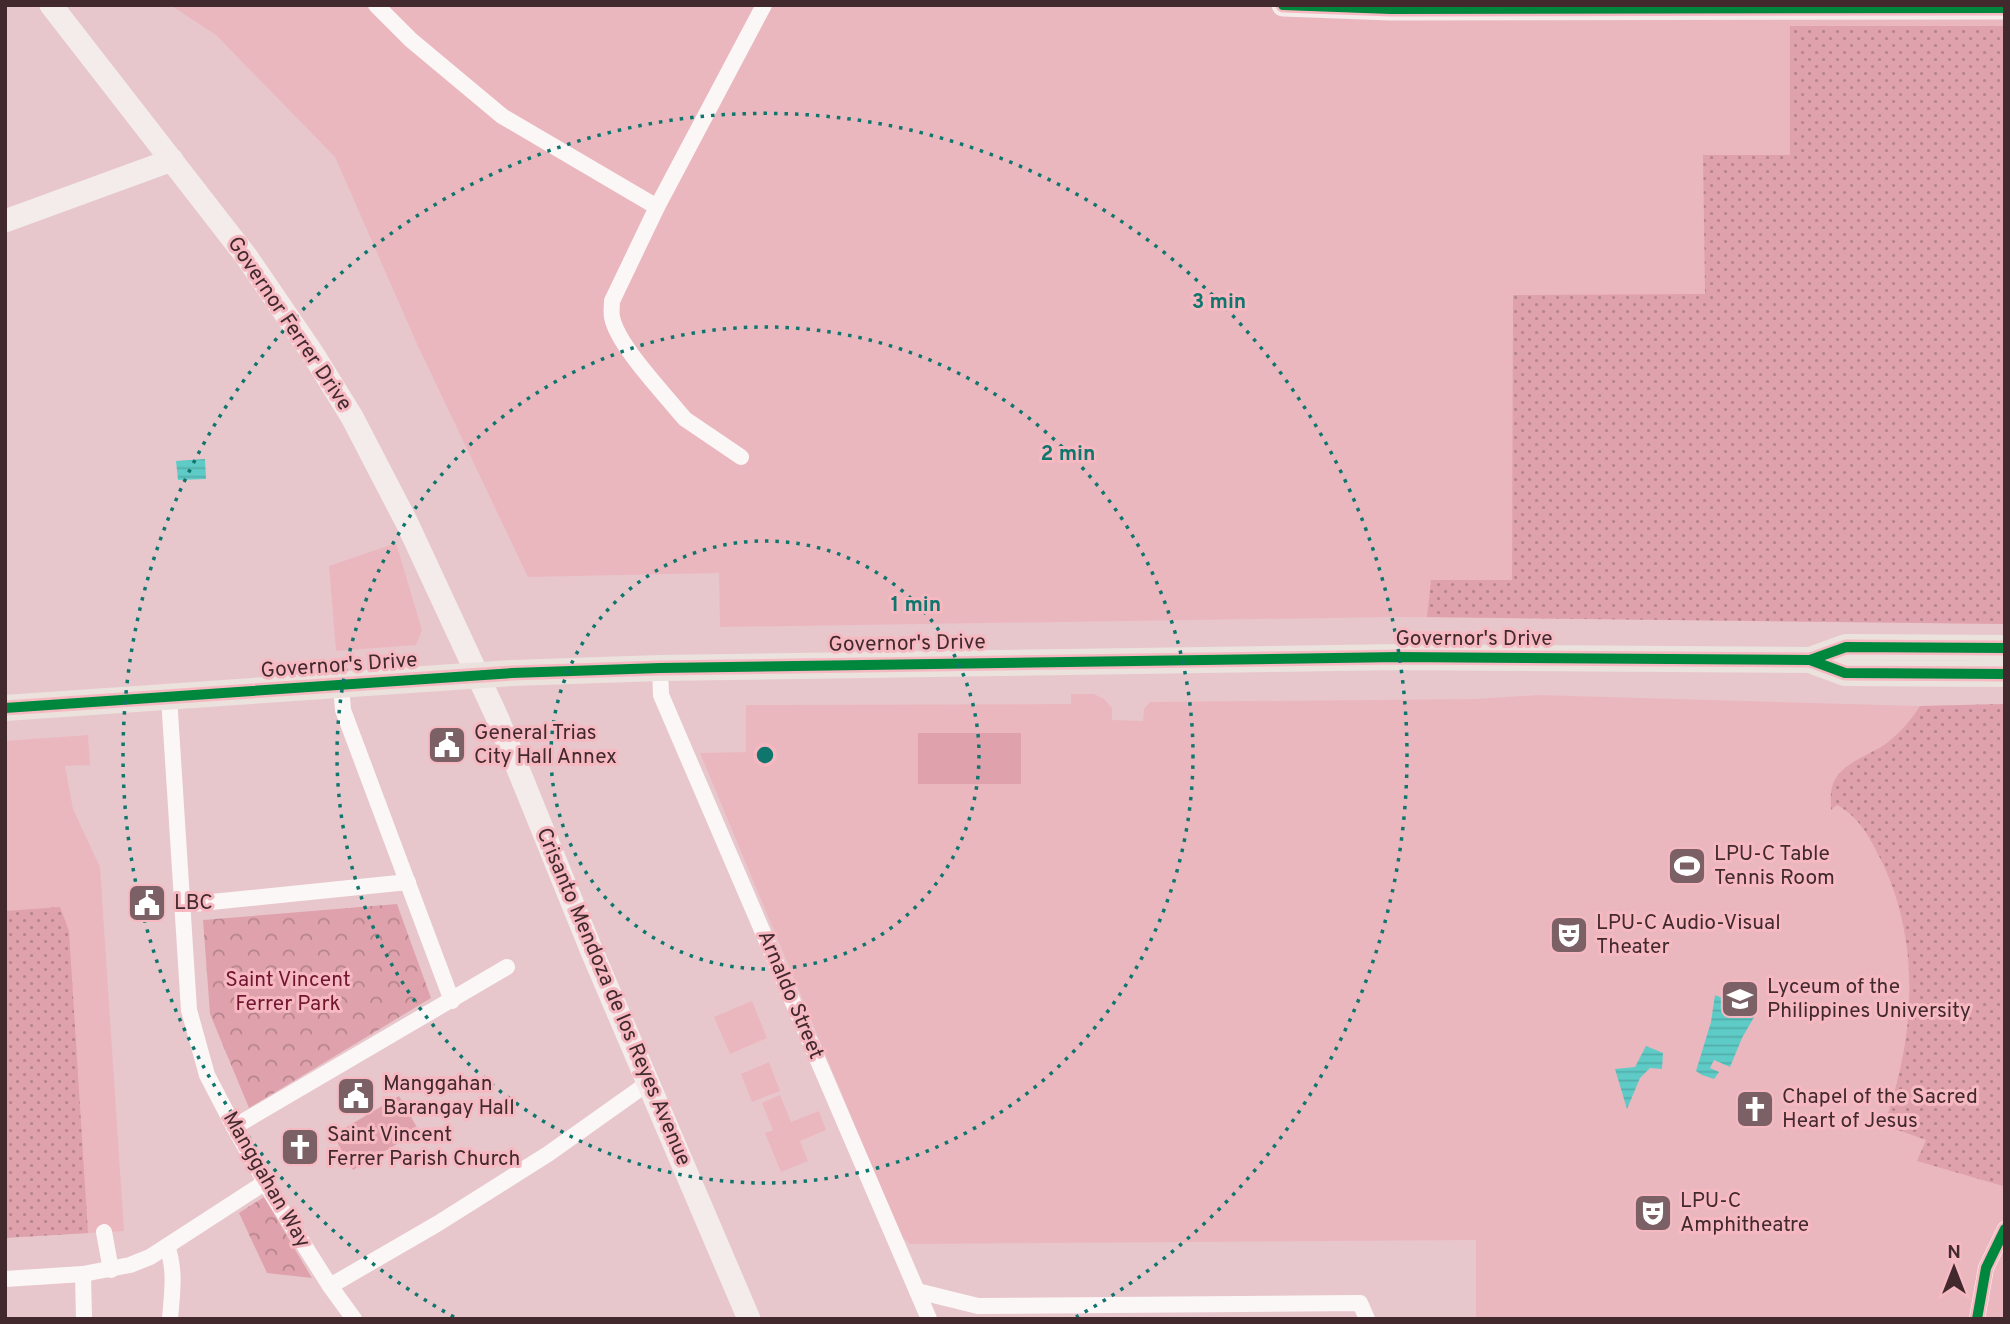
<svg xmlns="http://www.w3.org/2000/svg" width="2010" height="1324" viewBox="0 0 2010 1324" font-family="Overpass,sans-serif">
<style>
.built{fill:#ebb7bf}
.grass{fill:url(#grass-dots)}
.park{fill:url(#park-crowns)}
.pitch{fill:#dfa2ac}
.water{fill:url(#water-rules)}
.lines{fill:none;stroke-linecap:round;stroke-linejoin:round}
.street{stroke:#fcf7f7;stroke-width:16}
.secondary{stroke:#f3eceb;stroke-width:23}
.primary{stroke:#ebe2de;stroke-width:26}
.cycleway-casing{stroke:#f6b9c1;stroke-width:15}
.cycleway{stroke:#00873e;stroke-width:10}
.ring{fill:none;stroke:#0f766e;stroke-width:3.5;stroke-dasharray:3.5 7}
.labels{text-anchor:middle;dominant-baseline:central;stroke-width:6;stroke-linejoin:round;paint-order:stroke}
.street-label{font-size:21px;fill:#41292d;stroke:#f6b9c1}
.poi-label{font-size:21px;fill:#41292d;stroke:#f6b9c1;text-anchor:start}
.park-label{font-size:21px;fill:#711530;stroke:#f6b9c1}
.centre{fill:#0f766e;stroke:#f6b9c1;stroke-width:3.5}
.ring-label{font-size:21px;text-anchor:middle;font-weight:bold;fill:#0f766e;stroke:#f6b9c1;stroke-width:6;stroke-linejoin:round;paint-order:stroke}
</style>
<defs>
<pattern id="grass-dots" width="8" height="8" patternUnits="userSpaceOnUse" patternTransform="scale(1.75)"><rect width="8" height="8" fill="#dfa2ac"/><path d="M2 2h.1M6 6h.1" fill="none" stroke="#b6848c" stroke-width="1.8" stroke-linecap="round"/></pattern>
<pattern id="park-crowns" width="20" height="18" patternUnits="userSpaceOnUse" patternTransform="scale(1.75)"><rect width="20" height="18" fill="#dfa2ac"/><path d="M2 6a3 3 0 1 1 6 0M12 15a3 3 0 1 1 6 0" fill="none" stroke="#b6848c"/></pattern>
<pattern id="water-rules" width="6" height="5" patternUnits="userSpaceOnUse" patternTransform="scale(1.75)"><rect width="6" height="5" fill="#5ecbc6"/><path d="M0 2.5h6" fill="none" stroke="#53aeaa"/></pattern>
</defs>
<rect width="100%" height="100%" fill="#e8c7cc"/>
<g class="built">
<polygon points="170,5 2005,5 2005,624 1398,617 720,627 719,573 528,577 417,344 335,157 216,35"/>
<polygon points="396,543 422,630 416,645 336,651 329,566"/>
<polygon points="1071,694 1094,694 1104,699 1112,708 1112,720 1143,721 1144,709 1150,702 1475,699 1538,695 1920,706 2005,704 2005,1319 1476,1319 1476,1240 910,1244 901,1236 700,753 746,752 746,705 1071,704"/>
<polygon points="88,735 90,765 65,766 73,809 100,867 124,1231 5,1238 5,741"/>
<polygon points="752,1001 767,1038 730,1054 714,1017"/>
<polygon points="769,1062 780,1091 752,1102 741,1074"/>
<polygon points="780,1095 791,1122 819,1111 826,1130 800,1141 808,1161 781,1172 765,1133 773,1130 762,1103"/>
</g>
<g class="grass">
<polygon points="1790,26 2005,26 2005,624 1427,617 1431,580 1512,580 1513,295 1705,294 1703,155 1790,155"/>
<path d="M2005 704V1184L2003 1186 1917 1161 1926 1140 1884 1125C1915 1038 1922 942 1880 858 1869 836 1859 817 1837 805L1831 810C1831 803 1830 794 1832 787 1838 763 1870 756 1887 743 1901 732 1911 720 1920 706Z"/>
<polygon points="60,907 69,931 88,1233 5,1238 5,911"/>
</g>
<g class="park">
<polygon points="397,904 431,998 249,1108 210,1014 203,920"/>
<polygon points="264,1197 312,1278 267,1273 239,1213"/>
</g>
<g class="pitch">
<rect x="918" y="733" width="103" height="51"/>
<polygon points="399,1096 419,1131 353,1170 333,1135"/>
</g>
<g class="water">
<polygon points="205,459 206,479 178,480 176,461"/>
<polygon points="1715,995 1757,1012 1742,1038 1730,1067 1714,1060 1710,1068 1719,1072 1714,1079 1702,1075 1696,1071 1711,1022"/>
<polygon points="1646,1046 1663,1053 1662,1069 1650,1068 1640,1078 1627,1109 1615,1069 1635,1067"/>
</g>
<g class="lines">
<g class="street">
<polyline points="376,5 411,40 502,116 657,207"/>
<path d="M741 457 685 419 678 411C660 389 617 344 612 317 611 312 612 306 612 301L657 207 764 5"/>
<polyline points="660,668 661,695 929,1319"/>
<polyline points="341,685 343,710 452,1001"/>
<polyline points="169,697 189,1010 207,1075 234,1127 273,1196 330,1286 354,1319"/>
<polyline points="182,905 408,882"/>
<polyline points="234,1127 507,967"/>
<polyline points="104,1232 111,1270"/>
<path d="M167 1246C176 1271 172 1293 170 1319"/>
<polyline points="83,1274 84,1319"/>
<polyline points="5,1279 83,1274 130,1265 150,1257 258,1187"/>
<polyline points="330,1286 437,1224 548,1154 648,1083"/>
<polyline points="917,1291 978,1306 1360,1303 1367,1319"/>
<polyline points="1977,1319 1986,1268 2005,1229"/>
</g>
<g class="secondary">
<polyline points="51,5 246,256 313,354 352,417 407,523 497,717 593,954 749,1319"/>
<polyline points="1283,5 1391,9 2005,8"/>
<polyline points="5,221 172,160"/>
</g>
<g class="primary">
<polyline points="1810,660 1846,647 2005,648"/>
<polyline points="5,708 512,673 660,668 1399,657 1810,660 1845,673 2005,674"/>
</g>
<g class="cycleway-casing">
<g id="cycleway">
<polyline points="1283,5 1391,9 2005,8"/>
<polyline points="1810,660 1846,647 2005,648"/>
<polyline points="5,708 512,673 660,668 1399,657 1810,660 1845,673 2005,674"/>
<polyline points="1977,1319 1986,1268 2005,1229"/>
</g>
</g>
<use href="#cycleway" class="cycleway"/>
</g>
<g class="ring">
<circle cx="765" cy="755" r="214"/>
<circle cx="765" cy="755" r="428"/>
<path d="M454 1317A642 642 0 1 1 1076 1317"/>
</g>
<defs>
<g id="civic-square" transform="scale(2.0125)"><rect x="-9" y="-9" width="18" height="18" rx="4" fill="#7b6065" stroke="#f6b9c1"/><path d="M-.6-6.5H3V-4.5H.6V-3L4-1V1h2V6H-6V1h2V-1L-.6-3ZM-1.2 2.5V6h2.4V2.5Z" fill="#fff"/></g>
<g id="stadium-square" transform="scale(2.0125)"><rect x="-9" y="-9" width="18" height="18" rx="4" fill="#7b6065" stroke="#f6b9c1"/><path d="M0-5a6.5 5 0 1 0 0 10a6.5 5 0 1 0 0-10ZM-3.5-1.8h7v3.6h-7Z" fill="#fff"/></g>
<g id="theatre-square" transform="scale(2.0125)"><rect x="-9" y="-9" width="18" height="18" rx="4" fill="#7b6065" stroke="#f6b9c1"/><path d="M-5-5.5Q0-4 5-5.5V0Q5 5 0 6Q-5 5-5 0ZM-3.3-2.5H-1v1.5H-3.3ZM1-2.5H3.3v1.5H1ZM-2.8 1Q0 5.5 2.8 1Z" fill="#fff"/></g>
<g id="university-square" transform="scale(2.0125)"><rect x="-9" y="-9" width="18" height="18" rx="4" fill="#7b6065" stroke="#f6b9c1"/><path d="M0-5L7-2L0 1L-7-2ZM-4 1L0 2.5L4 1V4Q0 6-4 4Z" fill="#fff"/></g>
<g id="church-square" transform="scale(2.0125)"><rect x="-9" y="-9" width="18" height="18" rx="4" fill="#7b6065" stroke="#f6b9c1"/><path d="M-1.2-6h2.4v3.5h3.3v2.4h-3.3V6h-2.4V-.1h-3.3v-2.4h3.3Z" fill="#fff"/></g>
</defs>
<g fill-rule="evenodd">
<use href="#civic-square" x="447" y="745"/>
<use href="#stadium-square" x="1687" y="866"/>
<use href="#civic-square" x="147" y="903"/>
<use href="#theatre-square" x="1569" y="935"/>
<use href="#university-square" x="1740" y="999"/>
<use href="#civic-square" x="356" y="1096"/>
<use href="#church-square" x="1755" y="1109"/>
<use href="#church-square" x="300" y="1147"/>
<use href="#theatre-square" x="1653" y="1213"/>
</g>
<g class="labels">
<g class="street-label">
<text transform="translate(289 324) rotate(56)">Governor Ferrer Drive</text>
<text x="1474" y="639">Governor's Drive</text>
<text transform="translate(907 644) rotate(-1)">Governor's Drive</text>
<text transform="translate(339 666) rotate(-4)">Governor's Drive</text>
<text transform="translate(790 995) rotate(67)">Arnaldo Street</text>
<text transform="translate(613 997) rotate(67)">Crisanto Mendoza de los Reyes Avenue</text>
<text transform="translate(266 1180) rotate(60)">Manggahan Way</text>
</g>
<g class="poi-label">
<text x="474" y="733">General Trias<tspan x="474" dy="24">City Hall Annex</tspan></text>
<text x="1714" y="854">LPU-C Table<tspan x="1714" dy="24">Tennis Room</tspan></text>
<text x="174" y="903">LBC</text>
<text x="1596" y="923">LPU-C Audio-Visual<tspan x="1596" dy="24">Theater</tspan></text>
<text x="1767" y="987">Lyceum of the<tspan x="1767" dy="24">Philippines University</tspan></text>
<text x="383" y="1084">Manggahan<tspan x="383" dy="24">Barangay Hall</tspan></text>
<text x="1782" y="1097">Chapel of the Sacred<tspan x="1782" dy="24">Heart of Jesus</tspan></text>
<text x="327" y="1135">Saint Vincent<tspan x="327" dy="24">Ferrer Parish Church</tspan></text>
<text x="1680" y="1201">LPU-C<tspan x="1680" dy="24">Amphitheatre</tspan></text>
</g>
<g class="park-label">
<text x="288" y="980">Saint Vincent<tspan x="288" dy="24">Ferrer Park</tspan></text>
</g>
</g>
<circle cx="765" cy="755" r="10" class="centre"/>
<g class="ring-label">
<text x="1219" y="308">3 min</text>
<text x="1068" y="460">2 min</text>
<text x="916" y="611">1 min</text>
</g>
<rect width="2010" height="1324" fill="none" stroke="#41292d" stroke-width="14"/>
<g transform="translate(1954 1268)" stroke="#f6b9c1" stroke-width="5" paint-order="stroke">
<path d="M0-5L12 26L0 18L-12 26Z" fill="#41292d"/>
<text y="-10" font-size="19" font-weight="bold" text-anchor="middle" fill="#41292d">N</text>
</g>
</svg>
